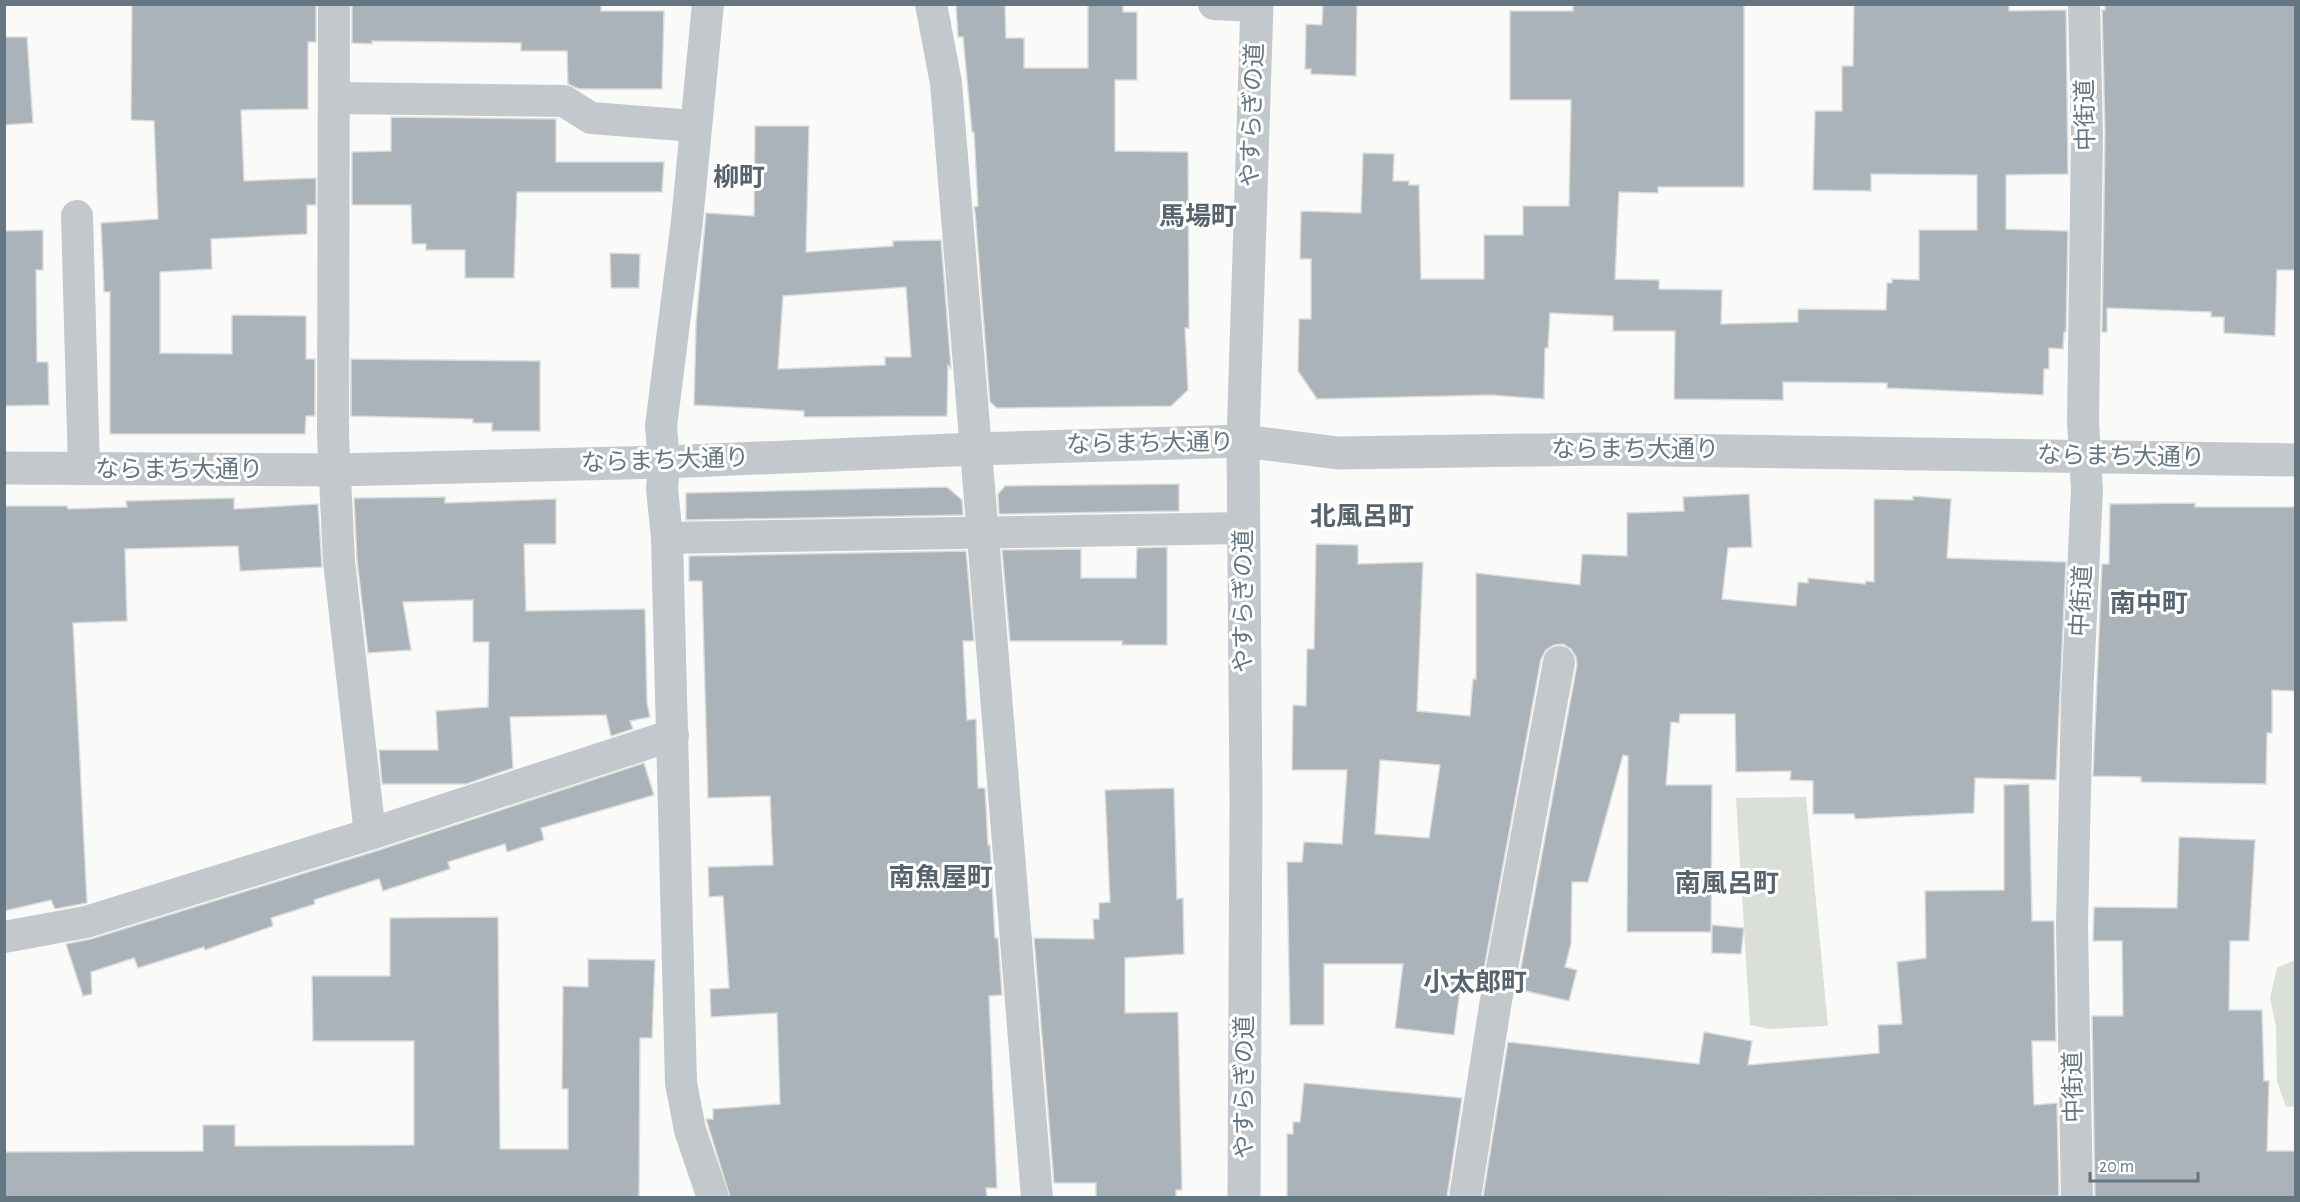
<svg xmlns="http://www.w3.org/2000/svg" width="2300" height="1202" viewBox="0 0 2300 1202" font-family="'Alegreya Sans','Noto Sans JP',sans-serif">
<style>
.green{fill:#dadfd7}
.building{fill:#aab3b9;stroke:#dcdcda;stroke-width:1.5;fill-rule:evenodd}
.lines{fill:none;stroke-linecap:round;stroke-linejoin:round}
.minor{stroke:#c3c8cc;stroke-width:32}
.tertiary{stroke:#c3c8cc;stroke-width:33}
.labels{text-anchor:middle;dominant-baseline:central;stroke-width:6;stroke-linejoin:round;paint-order:stroke}
.street-label{font-size:24px;fill:#657683;stroke:#fff}
.neighbourhood-label{font-size:26px;font-weight:bold;fill:#57646e;stroke:#fff}
</style>
<rect width="100%" height="100%" fill="#fafaf8"/>
<g class="green">
<polygon points="1806,797 1828,1026 1769,1029 1750,1025 1736,798"/>
<polygon points="2295,960 2295,1106 2286,1107 2277,1081 2276,1027 2270,998 2277,968"/>
</g>
<g class="building">
<polygon points="132,4 316,4 316,42 308,42 308,109 241,110 244,181 316,178 316,205 307,205 307,234 211,239 212,269 160,272 160,353 232,354 232,315 306,316 306,359 315,359 315,416 306,416 305,434 110,434 110,292 104,292 101,223 158,219 154,121 131,120"/>
<polygon points="352,4 601,4 601,11 664,11 662,89 579,89 568,84 567,51 521,51 521,43 372,41 372,44 352,43"/>
<polygon points="956,4 1005,4 1006,38 1024,38 1024,68 1088,68 1088,4 1123,4 1123,12 1137,12 1137,80 1115,80 1115,151 1188,152 1189,328 1185,328 1188,390 1171,406 997,408 990,402 975,212 974,207 978,206 974,132 972,132 963,37 958,37"/>
<polygon points="1323,4 1357,4 1356,76 1311,74 1311,69 1305,69 1306,24 1322,25"/>
<polygon points="1573,4 1744,4 1744,187 1658,187 1658,193 1619,192 1615,279 1659,280 1659,289 1722,290 1721,324 1798,322 1798,309 1886,310 1887,283 1892,283 1892,279 1919,280 1919,230 1977,230 1977,175 1871,174 1871,191 1813,190 1815,111 1842,111 1842,66 1853,66 1854,4 2009,4 2009,11 2066,10 2068,174 2006,175 2006,229 2068,231 2066,332 2064,332 2063,349 2049,348 2049,369 2044,369 2043,395 1887,388 1887,383 1783,382 1783,400 1674,399 1675,331 1613,331 1613,316 1550,313 1548,348 1545,348 1544,399 1491,395 1317,399 1298,371 1299,319 1311,319 1311,259 1300,259 1301,211 1361,213 1363,153 1394,154 1393,181 1409,181 1409,185 1419,185 1421,279 1484,279 1484,235 1523,235 1523,206 1569,206 1571,100 1510,100 1510,11 1573,11"/>
<polygon points="2105,4 2295,4 2295,270 2277,270 2275,336 2224,333 2224,317 2211,317 2211,312 2107,308 2107,332 2102,332 2105,133 2102,10 2105,10"/>
<polygon points="4,37 27,37 33,123 4,125"/>
<polygon points="391,117 556,119 556,162 664,162 662,192 517,192 514,278 465,278 465,250 426,250 426,244 412,244 411,205 352,205 352,152 391,151"/>
<path d="M755 126H809L806 252 893 246V241L941 240 951 368 948 365 947 416 804 417V411L694 405 696 324 706 213 754 216ZM906 287 911 357H885V365L778 369 783 296Z"/>
<polygon points="43,230 43,270 36,270 37,362 48,362 49,405 4,406 4,231"/>
<polygon points="610,253 640,254 639,288 611,288"/>
<polygon points="351,359 540,361 540,431 492,431 492,423 473,423 473,419 351,416"/>
<polygon points="1179,484 1179,511 999,514 998,494 1005,486"/>
<polygon points="947,487 962,500 963,515 686,520 686,493"/>
<path d="M1749 494 1752 547 1728 548 1722 599 1796 606 1798 582 1808 583V578L1865 584 1866 581 1874 582V499L1913 500V496L1951 499 1947 558 2066 562 2056 780 1975 778 1974 813 1855 819 1854 814H1813V781L1790 780 1791 771 1736 772 1735 714H1680L1679 723 1671 722 1666 785H1712L1711 932H1627L1628 756 1623 755 1588 882H1572L1571 944 1565 967 1577 970 1569 1001 1517 989 1577 665 1576 657 1571 649 1563 644 1554 645 1546 650 1541 659 1482 980 1462 975 1454 1035 1395 1028 1403 964H1324V1025H1290L1287 862H1302L1304 842 1342 844 1347 770H1292L1293 705 1306 706 1307 649H1314L1316 544 1358 545V564L1423 562 1417 711 1470 716 1473 679H1476V573L1580 585 1582 554 1627 556V513L1684 511 1683 497ZM1380 760 1440 765 1429 838 1375 834Z"/>
<polygon points="445,497 445,503 556,499 556,544 524,544 526,611 645,609 647,703 650,717 630,721 633,729 611,736 606,715 510,717 513,768 466,784 382,784 379,750 438,750 436,711 488,707 489,642 473,642 473,600 403,602 411,650 368,653 357,560 354,498"/>
<polygon points="234,498 234,509 318,504 322,567 240,571 238,546 125,549 127,621 73,623 87,903 55,909 51,900 4,911 4,506 67,506 68,509 127,507 126,501"/>
<polygon points="2195,503 2195,507 2295,507 2295,691 2272,690 2272,733 2267,733 2266,784 2141,782 2141,777 2093,776 2102,564 2109,564 2110,504"/>
<polygon points="1167,547 1167,645 1122,645 1122,641 1010,641 1002,550 1081,549 1081,578 1136,578 1137,548"/>
<polygon points="966,551 974,641 963,641 967,720 976,719 978,788 985,788 988,845 990,845 995,938 998,938 1002,995 989,996 997,1188 986,1188 987,1197 730,1197 706,1119 713,1119 713,1109 780,1104 777,1013 711,1017 710,989 729,988 723,896 709,897 708,867 773,865 770,796 708,798 702,581 689,581 689,556"/>
<polygon points="644,763 654,795 541,828 544,840 507,852 505,844 448,862 450,869 383,891 379,879 314,900 315,904 271,918 273,926 205,950 204,947 138,968 134,958 91,972 92,994 83,996 66,944 91,939 376,851"/>
<polygon points="2029,784 2032,921 2054,921 2056,1041 2032,1041 2034,1105 2057,1103 2059,1196 1483,1197 1508,1042 1699,1064 1704,1032 1752,1041 1748,1065 1879,1053 1878,1025 1902,1024 1897,962 1926,958 1925,891 2004,890 2004,785"/>
<polygon points="1174,788 1177,899 1183,898 1184,954 1125,958 1125,1013 1178,1012 1182,1190 1176,1190 1176,1197 1096,1197 1096,1183 1054,1183 1034,938 1094,939 1093,919 1099,919 1099,903 1110,902 1105,790"/>
<polygon points="2179,837 2255,840 2249,941 2230,941 2229,1010 2262,1010 2264,1081 2269,1081 2267,1151 2295,1151 2295,1197 2095,1197 2092,1016 2123,1016 2122,941 2093,941 2094,907 2177,908"/>
<polygon points="498,917 500,1149 568,1149 568,1089 562,1089 563,986 588,987 588,959 655,960 652,1038 640,1038 639,1197 4,1197 4,1152 203,1151 203,1125 235,1125 235,1146 414,1145 414,1041 313,1041 312,976 390,976 390,918"/>
<polygon points="1712,925 1744,928 1741,954 1712,953"/>
<polygon points="1304,1083 1462,1098 1447,1197 1287,1197 1287,1134 1293,1134 1293,1122 1300,1122"/>
</g>
<g class="lines">
<g class="minor">
<polyline points="708,4 687,221 661,426 664,462 662,489 667,538 681,1083 690,1130 713,1198"/>
<polyline points="931,4 946,83 1037,1198"/>
<polyline points="1214,4 1257,6"/>
<polyline points="335,98 564,101 591,118 694,126"/>
<polyline points="77,216 84,469"/>
<polyline points="667,538 1243,528"/>
<polyline points="370,834 673,735"/>
<polyline points="4,937 86,922 370,834 339,561 333,435 334,4"/>
<polyline points="1465,1198 1495,1006 1559,662"/>
<polyline points="2077,1198 2072,926 2077,699 2087,490 2083,421 2087,133 2084,4"/>
</g>
<g class="tertiary">
<polyline points="4,468 337,470 664,462 975,449 1243,441 1338,453 1598,449 2296,460"/>
<polyline points="1244,1198 1246,800 1243,441 1257,4"/>
</g>
</g>
<g class="labels">
<g class="street-label">
<text transform="translate(1253 115) rotate(-88)">やすらぎの道</text>
<text transform="translate(2086 115) rotate(-91)">中街道</text>
<text transform="translate(1150 444) rotate(-1)">ならまち大通り</text>
<text x="1635" y="450">ならまち大通り</text>
<text transform="translate(2121 457) rotate(1)">ならまち大通り</text>
<text transform="translate(665 461) rotate(-2)">ならまち大通り</text>
<text x="179" y="470">ならまち大通り</text>
<text transform="translate(1244 601) rotate(-90)">やすらぎの道</text>
<text transform="translate(2082 601) rotate(-87)">中街道</text>
<text transform="translate(1245 1087) rotate(-90)">やすらぎの道</text>
<text transform="translate(2074 1087) rotate(-91)">中街道</text>
</g>
<g class="neighbourhood-label">
<text x="739" y="178">柳町</text>
<text x="1198" y="217">馬場町</text>
<text x="1362" y="517">北風呂町</text>
<text x="2149" y="604">南中町</text>
<text x="941" y="878">南魚屋町</text>
<text x="1727" y="884">南風呂町</text>
<text x="1475" y="983">小太郎町</text>
</g>
</g>
<rect width="2300" height="1202" fill="none" stroke="#657683" stroke-width="12"/>
<path d="M2090 1172v9h108v-9" fill="none" stroke="#657683" stroke-width="3"/>
<text x="2099" y="1172" font-size="18" fill="#657683" stroke="#ffffff" stroke-width="4.5" paint-order="stroke">20 m</text>
</svg>
